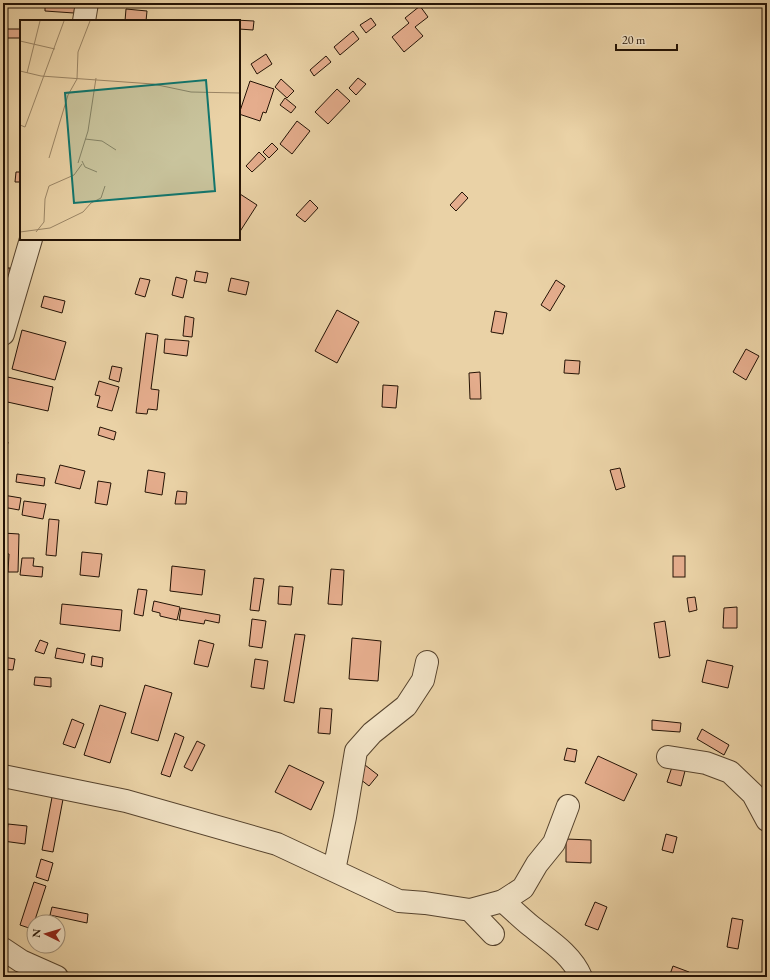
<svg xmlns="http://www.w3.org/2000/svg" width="770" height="980" viewBox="0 0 770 980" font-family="'EB Garamond',serif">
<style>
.building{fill:#e5ad8d;stroke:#241305}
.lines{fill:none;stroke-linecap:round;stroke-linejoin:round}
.minor-casing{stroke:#56432d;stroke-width:24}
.minor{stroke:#f1e2c5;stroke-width:22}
.inset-road{fill:none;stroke:#9b8666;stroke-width:1}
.view{fill:#0f766e;fill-opacity:0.15;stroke:#0f766e;stroke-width:2}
.inset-edge{fill:none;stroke:#241305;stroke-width:2}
</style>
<rect width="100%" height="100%" fill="#ead2a6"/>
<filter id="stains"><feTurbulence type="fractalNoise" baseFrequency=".005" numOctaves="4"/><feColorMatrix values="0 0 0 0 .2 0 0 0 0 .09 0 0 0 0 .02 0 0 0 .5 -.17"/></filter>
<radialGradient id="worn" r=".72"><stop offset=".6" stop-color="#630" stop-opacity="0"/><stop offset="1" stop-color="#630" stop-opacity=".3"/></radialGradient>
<g class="building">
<polygon points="45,3 75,4 74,13 45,11"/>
<polygon points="420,6 428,17 415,27 423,36 404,52 392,37 409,23 405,18"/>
<polygon points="126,9 147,11 146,21 125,21"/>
<polygon points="371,18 376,25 366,33 360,25"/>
<polygon points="235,20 254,21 253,30 239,29 239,21 235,21"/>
<polygon points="3,29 21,29 21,38 4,38"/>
<polygon points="353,31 359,39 340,55 334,47"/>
<polygon points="266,54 272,64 257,74 251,64"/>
<polygon points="326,56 331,62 314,76 310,70"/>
<polygon points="358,78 366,84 356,95 349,88"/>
<polygon points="281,79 294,91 287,98 275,87"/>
<polygon points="250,81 274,89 266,113 263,112 260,121 239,114"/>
<polygon points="337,89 350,101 328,124 315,112"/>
<polygon points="285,98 296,107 291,113 280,105"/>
<polygon points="297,121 310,131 292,154 280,144"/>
<polygon points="272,143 278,149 269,158 263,152"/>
<polygon points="259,152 266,159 252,172 246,166"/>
<polygon points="16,172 21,172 21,182 15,182"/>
<polygon points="462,192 468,198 456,211 450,205"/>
<polygon points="240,194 257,205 239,233 239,196"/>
<polygon points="310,200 318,208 305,222 296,215"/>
<polygon points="3,268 10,268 9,279 3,278"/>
<polygon points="196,271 208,273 206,283 194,281"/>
<polygon points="176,277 187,280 183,298 172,295"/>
<polygon points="140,278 150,280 145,297 135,294"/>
<polygon points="231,278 249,282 246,295 228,291"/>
<polygon points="556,280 565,286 550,311 541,305"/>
<polygon points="44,296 65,301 62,313 41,307"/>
<polygon points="337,310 359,322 337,363 315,351"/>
<polygon points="495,311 507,313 503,334 491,332"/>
<polygon points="185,316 194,318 192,337 183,336"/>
<polygon points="22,330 66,342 55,380 12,369"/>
<polygon points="146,333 158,335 151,389 159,390 157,410 148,409 147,414 136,413"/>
<polygon points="165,339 189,341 187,356 164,353"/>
<polygon points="746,349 759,356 746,380 733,372"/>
<polygon points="565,360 580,361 579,374 564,373"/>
<polygon points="112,366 122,368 119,382 109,379"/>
<polygon points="480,372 481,399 470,399 469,373"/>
<polygon points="3,376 53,387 48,411 3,401"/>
<polygon points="99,381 119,387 112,411 97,407 100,396 95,395"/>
<polygon points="383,385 398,386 396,408 382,407"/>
<polygon points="100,427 116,432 114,440 98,435"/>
<polygon points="3,441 8,442 4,463 3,462"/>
<polygon points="60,465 85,471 80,489 55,483"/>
<polygon points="620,468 625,487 616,490 610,470"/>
<polygon points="148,470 165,473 162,495 145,492"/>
<polygon points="17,474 45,478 44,486 16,482"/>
<polygon points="98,481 111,483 107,505 95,503"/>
<polygon points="177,491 187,492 186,504 175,504"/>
<polygon points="3,495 21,498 19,510 3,507"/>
<polygon points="24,501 46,504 43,519 22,515"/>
<polygon points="49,519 59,520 56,556 46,555"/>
<polygon points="3,533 19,534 18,572 8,572 9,554 3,553"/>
<polygon points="82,552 102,554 99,577 80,575"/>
<rect x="673" y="556" width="12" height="21"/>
<polygon points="22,558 34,558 33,566 43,567 42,577 20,575"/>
<polygon points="172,566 205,570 202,595 170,591"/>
<polygon points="331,569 344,570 342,605 328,604"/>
<polygon points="254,578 264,579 259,611 250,610"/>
<polygon points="279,586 293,587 291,605 278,604"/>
<polygon points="138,589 147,590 143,616 134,614"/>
<polygon points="695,597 697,610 689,612 687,598"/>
<polygon points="154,601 180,607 177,620 160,616 160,613 152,611"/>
<polygon points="62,604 122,610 120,631 60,624"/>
<polygon points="737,607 737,628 723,628 724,608"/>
<polygon points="181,608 220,615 219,623 205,620 204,624 179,620"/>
<polygon points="252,619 266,621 262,648 249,646"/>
<polygon points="665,621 670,656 659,658 654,623"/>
<polygon points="295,634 305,635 294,703 284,701"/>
<polygon points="352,638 381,641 378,681 349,679"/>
<polygon points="40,640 48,643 44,654 35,651"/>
<polygon points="199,640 214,644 208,667 194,664"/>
<polygon points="57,648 85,654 83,663 55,658"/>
<polygon points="92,656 103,658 102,667 91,665"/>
<polygon points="3,657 15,659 13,670 3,669"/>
<polygon points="255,659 268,661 264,689 251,687"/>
<polygon points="707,660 733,666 728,688 702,682"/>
<polygon points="35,677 51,678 51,687 34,685"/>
<polygon points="145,685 172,693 158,741 131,733"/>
<polygon points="100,705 126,713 110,763 84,755"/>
<polygon points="320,708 332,709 330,734 318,733"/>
<polygon points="72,719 84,724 75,748 63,744"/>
<polygon points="652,720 681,723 680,732 652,730"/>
<polygon points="702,729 729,745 724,755 697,739"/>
<polygon points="175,733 184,737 170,777 161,774"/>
<polygon points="197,741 205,745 192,771 184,767"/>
<polygon points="567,748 577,750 575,762 564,760"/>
<polygon points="598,756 637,774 624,801 585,783"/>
<polygon points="289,765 324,782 311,810 275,792"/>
<polygon points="365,765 378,775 369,786 356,776"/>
<polygon points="672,767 685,771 681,786 667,782"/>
<polygon points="53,792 64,794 53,852 42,850"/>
<polygon points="8,824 27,826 25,844 3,841 3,831 7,832"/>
<polygon points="666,834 677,837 673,853 662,850"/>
<polygon points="566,839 591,840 591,863 566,862"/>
<polygon points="41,859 53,863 48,881 36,877"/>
<polygon points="34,882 46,886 32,929 20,925"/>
<polygon points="595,902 607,907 598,930 585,925"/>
<polygon points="52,907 88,914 87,923 50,915"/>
<polygon points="732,918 743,920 738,949 727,947"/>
<polygon points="673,966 689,972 687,977 669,977"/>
</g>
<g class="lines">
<g class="minor-casing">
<g id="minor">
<polyline points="84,21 87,3"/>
<polyline points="3,334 31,239"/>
<polyline points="668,757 706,763 730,772 753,794 767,820"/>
<polyline points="3,776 126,801 277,844 399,901 425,903 470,910 493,934"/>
<polyline points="334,870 345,817 356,751 372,733 406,706 423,680 427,662"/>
<path d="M503 901C512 909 521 918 531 926 550 941 572 955 581 977"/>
<polyline points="470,910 503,901 523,888 537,864 554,843 568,806"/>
<polyline points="3,949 21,961 57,977"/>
</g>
</g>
<use href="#minor" class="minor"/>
</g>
<g transform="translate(20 20)">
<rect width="220" height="220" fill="#ead2a6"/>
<path class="inset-road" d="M0 21 35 29M0 51 21 56 133 64 171 72 220 73M7 53 20 1M0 105 5 107 44 1M65 119 82 121 96 130M29 138 48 75 57 59 58 32 70 1M62 141 65 147 77 152M58 143 68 111 76 58M0 212 30 208 63 192 71 183 81 178 85 166M16 212 24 202 25 179 29 166 54 155 62 144"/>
<path class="view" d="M186 60 195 171 54 183 45 73Z"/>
<rect width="220" height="220" class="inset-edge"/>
</g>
<rect width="770" height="980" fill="none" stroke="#ead2a6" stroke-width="16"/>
<rect x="4" y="4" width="762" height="972" fill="none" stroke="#241305" stroke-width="2"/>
<rect x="8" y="8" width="754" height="964" fill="none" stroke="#241305"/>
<g transform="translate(46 934) rotate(275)"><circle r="19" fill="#f1e2c5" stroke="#9f8f78"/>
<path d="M0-3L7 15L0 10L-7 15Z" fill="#8f2418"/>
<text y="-6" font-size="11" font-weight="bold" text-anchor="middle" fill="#241305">N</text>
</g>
<path d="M616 44v6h61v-6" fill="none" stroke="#241305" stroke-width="2"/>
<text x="622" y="44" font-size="12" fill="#241305" stroke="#f1e2c5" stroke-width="3" paint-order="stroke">20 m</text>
<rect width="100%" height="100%" filter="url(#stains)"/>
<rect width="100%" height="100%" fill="url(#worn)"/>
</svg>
